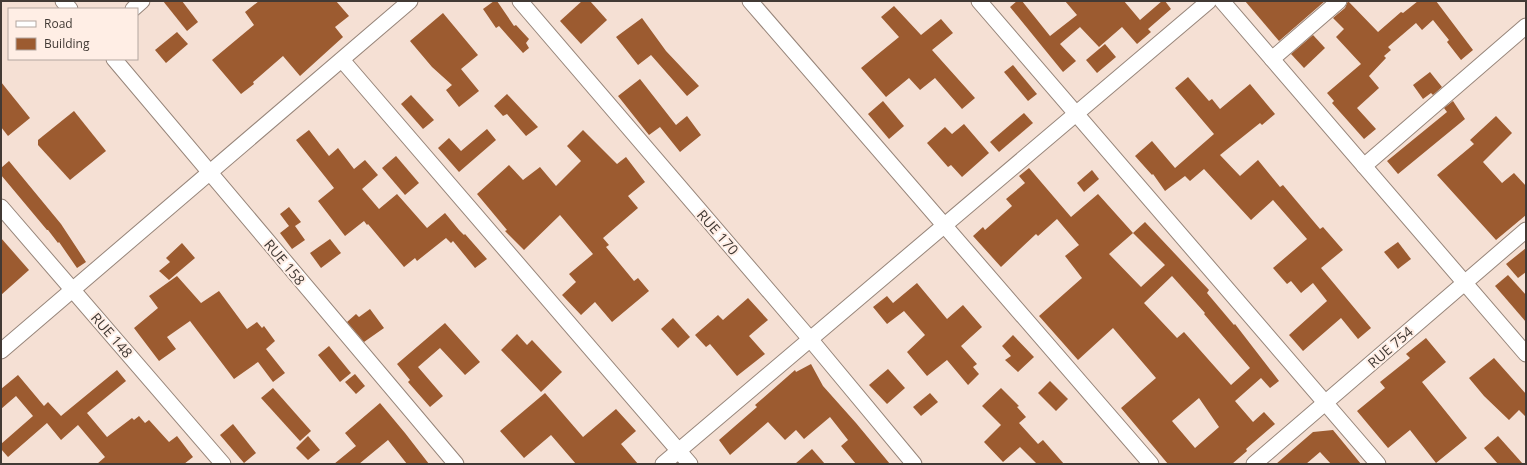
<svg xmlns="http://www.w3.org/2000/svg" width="1527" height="465" viewBox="0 0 1527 465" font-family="'Open Sans',sans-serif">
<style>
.building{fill:#9c5b30;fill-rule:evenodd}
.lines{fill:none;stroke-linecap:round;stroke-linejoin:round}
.minor-casing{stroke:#97857a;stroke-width:17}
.minor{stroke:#fff;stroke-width:15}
.labels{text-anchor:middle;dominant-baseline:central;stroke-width:4;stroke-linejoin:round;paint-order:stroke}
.street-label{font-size:14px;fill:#423a35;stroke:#ffeee5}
</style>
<rect width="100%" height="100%" fill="#f5e0d4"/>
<g class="building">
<polygon points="163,1 182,1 198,22 187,31"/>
<polygon points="259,1 336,1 349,16 335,27 343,37 300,76 283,56 253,82 254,84 241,94 212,60 254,25 245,12"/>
<polygon points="494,1 497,1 514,26 516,25 529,39 526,43 529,48 523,53 499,26 496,28 483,9"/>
<polygon points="582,1 590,1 607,20 581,44 560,21"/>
<polygon points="1017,1 1022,1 1050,36 1077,15 1065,1 1124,1 1140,20 1162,1 1165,1 1171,9 1148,29 1151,32 1137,44 1122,27 1099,47 1080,27 1060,44 1076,61 1063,72 1010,7"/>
<polygon points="1245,1 1325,1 1279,41"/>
<polygon points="1348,1 1378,32 1401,12 1403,13 1418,1 1436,1 1473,50 1461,60 1447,42 1449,40 1433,20 1422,30 1416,23 1388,47 1391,50 1384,56 1386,58 1369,76 1379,88 1357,108 1376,129 1364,139 1332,103 1334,101 1327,93 1361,64 1336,37 1344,29 1333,18 1345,8"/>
<polygon points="894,6 921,35 941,19 953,33 932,50 975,98 962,109 935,78 920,90 909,78 886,97 861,68 899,37 881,17"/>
<polygon points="443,13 478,55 461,69 479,91 459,107 446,90 452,85 432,67 410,41"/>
<polygon points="642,18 666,51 699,86 687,96 651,55 638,65 616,37"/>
<polygon points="177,32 188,44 166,63 155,50"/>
<polygon points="1313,35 1325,48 1304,68 1291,54"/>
<polygon points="1105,44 1116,57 1097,73 1086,60"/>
<polygon points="1013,65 1037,94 1028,101 1004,72"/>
<polygon points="1430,72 1442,87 1433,95 1431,93 1423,99 1413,85"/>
<polygon points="1188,77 1209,101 1212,99 1220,109 1250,84 1275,114 1262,125 1260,123 1220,155 1240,176 1258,160 1280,187 1283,185 1320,229 1323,227 1343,250 1321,268 1371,328 1358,339 1341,318 1303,351 1289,335 1327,301 1313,283 1301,293 1291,281 1287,284 1273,268 1307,239 1273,200 1251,220 1204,169 1190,181 1185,176 1165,191 1153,174 1152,175 1135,156 1152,141 1175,168 1214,134 1175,88"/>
<polygon points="640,79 676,125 687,116 701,135 680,152 660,127 649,135 618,96"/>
<polygon points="1,82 30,118 8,136 1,127"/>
<polygon points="507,94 538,127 526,136 507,114 503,116 494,106"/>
<polygon points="411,95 434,120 423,129 401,104"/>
<polygon points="883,101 904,126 889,139 868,114"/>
<polygon points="1453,101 1465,119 1398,174 1387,161 1447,112 1444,108"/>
<polygon points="74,111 106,151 70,180 38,145 38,140"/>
<polygon points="1024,113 1033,123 999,152 990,142"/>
<polygon points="1496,116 1512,133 1483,162 1502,183 1514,173 1526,186 1526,215 1496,240 1437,175 1474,144 1470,140"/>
<polygon points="964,124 989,153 962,177 951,165 948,167 927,143 945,127 952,134"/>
<polygon points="487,129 496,140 459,172 438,148 449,138 461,151"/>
<polygon points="309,130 329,156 338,148 354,169 365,160 378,175 362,189 379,209 397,194 427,228 445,213 459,230 464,235 465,234 487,259 475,268 453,241 451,243 446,238 417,261 415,258 404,267 368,224 367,225 364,221 345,236 318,201 334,188 296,140"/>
<polygon points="583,130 617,164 626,157 645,182 628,196 638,208 603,238 609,245 606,247 634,281 638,278 649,291 612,322 595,302 581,315 562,295 576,282 569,274 593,254 560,215 524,250 505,231 507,230 477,194 509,165 523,180 540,167 556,186 581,161 567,146"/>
<polygon points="396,156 419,183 405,195 382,168"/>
<polygon points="9,161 61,224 86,262 77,268 59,242 58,243 48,230 47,230 1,175 1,168"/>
<path d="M1029 168 1071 217 1098 194 1133 233 1145 222 1209 290 1207 293 1234 325 1235 324 1279 381 1270 388 1261 378 1235 401 1253 422 1264 412 1275 424 1246 449 1247 451 1232 464H1168L1121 408 1156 378 1113 328 1078 360 1039 316 1082 278 1065 256 1079 245 1057 219 1038 236 1036 234 1001 267 973 236 983 227 985 230 1012 206 1006 199 1025 183 1019 176ZM1133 233 1165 265 1141 287 1109 254ZM1172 276 1205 313 1204 314 1250 368 1231 385 1184 332 1177 338 1144 303ZM1199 398 1219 427 1195 448 1172 421Z"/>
<polygon points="1092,170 1099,179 1084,192 1077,183"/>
<polygon points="289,207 301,222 295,226 305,240 292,249 280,233 289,226 280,214"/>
<polygon points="1,238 29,270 1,295"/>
<polygon points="330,239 341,253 321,268 310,253"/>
<polygon points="1398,242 1411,259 1398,269 1384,252"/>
<polygon points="182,243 195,258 169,280 159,271 170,262 166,258"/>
<polygon points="1526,248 1526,272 1518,278 1506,264"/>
<polygon points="1508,275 1526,295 1526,322 1495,286"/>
<polygon points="177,276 201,303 219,291 247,329 257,322 262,328 264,326 275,341 266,349 285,373 273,382 258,362 234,379 190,321 167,337 176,349 159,361 134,328 158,308 149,296"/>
<polygon points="917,283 947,319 963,305 982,327 961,346 977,364 973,367 979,374 968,385 947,360 927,376 907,352 925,335 904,311 887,324 873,307 887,296 893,303"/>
<polygon points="748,298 768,320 749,336 765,354 737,376 710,344 706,347 695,335 718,315 723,320"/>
<polygon points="370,309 384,328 364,342 347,322 356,314 359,317"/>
<polygon points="673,318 690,337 678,348 661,329"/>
<polygon points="445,323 480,362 465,375 440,348 418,367 443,396 430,407 408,382 410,380 397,364"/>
<polygon points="517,334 527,345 532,340 562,372 541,392 501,350"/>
<polygon points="1013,335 1034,357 1018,372 1005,360 1011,356 1002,346"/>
<polygon points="1426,338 1446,362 1422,382 1467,438 1436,463 1410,430 1388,448 1357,411 1385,388 1380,382 1410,358 1406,354"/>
<polygon points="329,346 351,373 340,382 318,355"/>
<polygon points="1494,358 1526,394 1526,417 1519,410 1509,420 1484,396 1469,378"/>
<polygon points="811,364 823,386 856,423 890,464 856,464 841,446 848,440 830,417 804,439 796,430 785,440 768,422 730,455 719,440 757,407 755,405 795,370 796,372"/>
<polygon points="888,369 905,388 887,404 869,385"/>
<polygon points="117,370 126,381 87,413 107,437 132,418 134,420 139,416 145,423 149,420 169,442 177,436 193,457 184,464 97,464 105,457 78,425 61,440 47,423 8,457 1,449 1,444 33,416 16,396 1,409 1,389 18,375 44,406 48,402 61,416"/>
<polygon points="355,374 365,386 356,394 345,382"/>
<polygon points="1050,381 1068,399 1056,411 1038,393"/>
<polygon points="273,388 311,431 300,441 261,398"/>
<polygon points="1001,388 1019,406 1017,407 1026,417 1019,423 1038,444 1043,440 1064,464 1037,464 1020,447 1003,462 984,442 1001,425 982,406"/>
<polygon points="545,393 583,437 616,409 636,431 621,444 638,464 576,464 551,435 524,458 500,431"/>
<polygon points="930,393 938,402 921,416 913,407"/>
<polygon points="380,403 405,433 429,464 407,464 388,440 359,464 334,464 356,446 345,433"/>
<polygon points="233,424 256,453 244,463 220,435"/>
<polygon points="1333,430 1361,464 1331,464 1320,452 1306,464 1276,464 1313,432"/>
<polygon points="308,436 320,450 308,460 296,448"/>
<polygon points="1498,436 1523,464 1498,464 1484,448"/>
<polygon points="812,449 825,464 795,464"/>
</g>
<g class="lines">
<g class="minor-casing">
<g id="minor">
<polyline points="63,1 70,9"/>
<polyline points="520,1 810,339 914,464"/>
<polyline points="750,1 1151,464"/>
<polyline points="979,1 1378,464"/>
<polyline points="1222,1 1526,354"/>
<polyline points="133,9 142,1"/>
<polyline points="114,59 456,464"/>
<polyline points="1272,59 1339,1"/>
<polyline points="342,60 690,464"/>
<polyline points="1364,166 1526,26"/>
<polyline points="1,207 223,464"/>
<polyline points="1,351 410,1"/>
<polyline points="663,464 1209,1"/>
<polyline points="1254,464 1526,230"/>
</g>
</g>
<use href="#minor" class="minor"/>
</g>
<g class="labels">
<g class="street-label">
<text transform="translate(718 232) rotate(49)">RUE 170</text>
<text transform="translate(285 262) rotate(50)">RUE 158</text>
<text transform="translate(112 335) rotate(49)">RUE 148</text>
<text transform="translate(1390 347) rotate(-41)">RUE 754</text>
</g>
</g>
<rect width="1527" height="465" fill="none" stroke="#423a35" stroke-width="4"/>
<rect x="8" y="8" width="130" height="52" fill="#ffeee5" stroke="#b3a69f"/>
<rect x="16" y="21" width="20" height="6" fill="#ffffff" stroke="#b3a69f"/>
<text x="44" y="28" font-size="12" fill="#423a35">Road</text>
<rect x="16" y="38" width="20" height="12" fill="#9c5b30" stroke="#b3a69f"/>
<text x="44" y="48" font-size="12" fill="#423a35">Building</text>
</svg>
